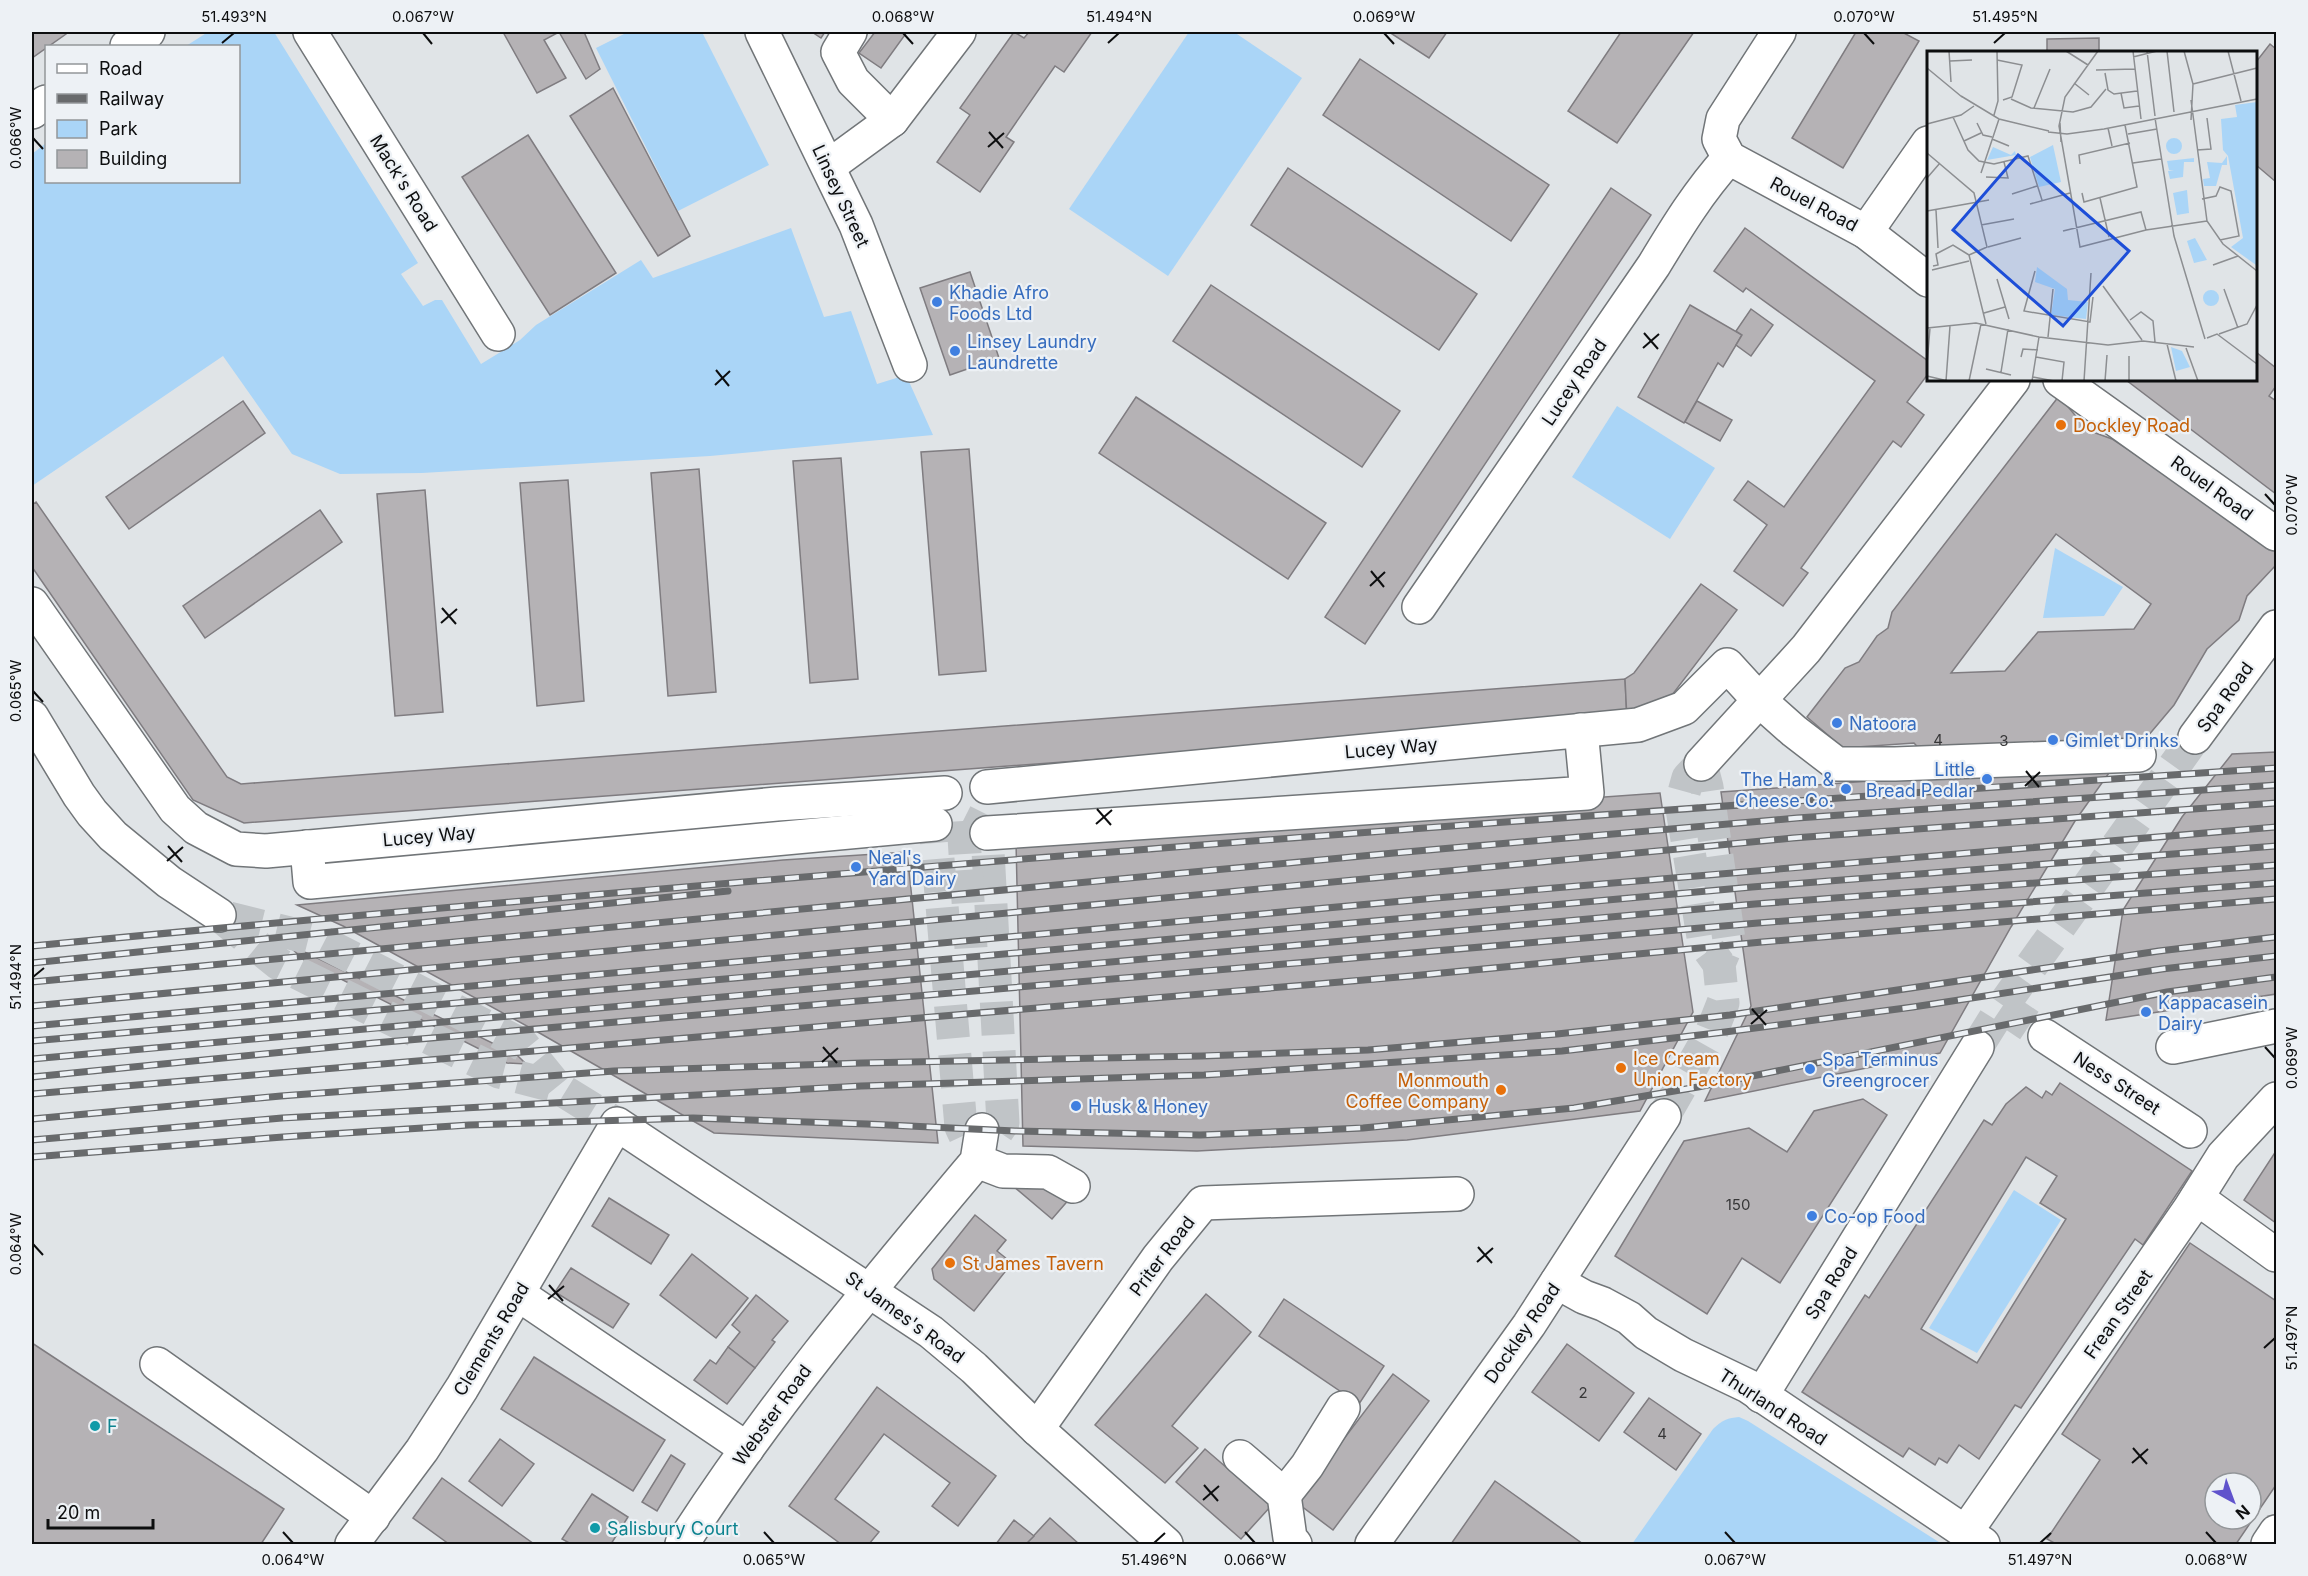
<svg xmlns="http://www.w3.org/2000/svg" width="2308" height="1576" viewBox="0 0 2308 1576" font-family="Inter,sans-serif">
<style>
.green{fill:#aad5f7}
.building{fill:#b5b2b5;stroke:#7f7c80;stroke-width:1.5;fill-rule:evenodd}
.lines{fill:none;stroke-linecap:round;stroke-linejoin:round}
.minor-tunnel{stroke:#c0c4c7;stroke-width:33;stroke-dasharray:33 16;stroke-linecap:butt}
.minor-casing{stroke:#717578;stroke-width:36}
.minor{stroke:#fff;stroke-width:33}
.rail-casing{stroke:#686a6c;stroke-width:7}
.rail{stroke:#edf1f5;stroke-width:4.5;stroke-dasharray:14;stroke-linecap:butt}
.ticks{fill:none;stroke:#0d0e0f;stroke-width:2}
.shop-dot{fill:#3f7fe0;stroke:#edf1f5;stroke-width:2}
.food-dot{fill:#e8710a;stroke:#edf1f5;stroke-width:2}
.culture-dot{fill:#0f9aa8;stroke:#edf1f5;stroke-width:2}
.labels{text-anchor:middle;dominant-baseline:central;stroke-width:4.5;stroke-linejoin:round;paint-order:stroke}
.number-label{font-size:15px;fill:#373738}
.street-label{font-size:18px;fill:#0d0e0f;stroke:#edf1f5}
.shop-label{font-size:18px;fill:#366cbe;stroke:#edf1f5;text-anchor:start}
.food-label{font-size:18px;fill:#c56008;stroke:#edf1f5;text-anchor:start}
.culture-label{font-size:18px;fill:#0d838f;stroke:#edf1f5;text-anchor:start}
.inset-road{fill:none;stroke:#8c8e91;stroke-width:1.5}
.view{fill:#1d4ed8;fill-opacity:0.15;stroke:#1d4ed8;stroke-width:3}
.inset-edge{fill:none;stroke:#0d0e0f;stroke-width:3}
.neatline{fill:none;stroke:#0d0e0f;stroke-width:2}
.ticks-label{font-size:15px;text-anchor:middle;fill:#0d0e0f}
</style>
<rect width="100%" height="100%" fill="#e0e4e7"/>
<g class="green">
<polygon points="208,32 274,32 418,263 401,274 423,306 435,300 442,300 481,364 520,340 536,325 641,260 653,278 791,228 824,317 851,311 877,384 906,375 933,435 710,456 422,473 340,474 292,454 223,356 32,486 32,154 46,143 46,182 238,182 238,46 186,46"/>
<polygon points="628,32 702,32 769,165 678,211 596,48"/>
<polygon points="1189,32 1234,32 1302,78 1168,276 1069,209"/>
<polygon points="1617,406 1715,468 1670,539 1572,477"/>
<polygon points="2055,548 2123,587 2104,616 2043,618"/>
<polygon points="2014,1190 2061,1220 1977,1353 1929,1328"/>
<path d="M1739 1417 1748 1421 1942 1544H1632L1713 1429C1722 1420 1728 1418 1739 1417Z"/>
</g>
<g class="building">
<polygon points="32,32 65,32 66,34 32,58"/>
<polygon points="503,32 584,32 600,69 586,79 559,32 544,40 566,78 537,93"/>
<polygon points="812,32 825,32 821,38"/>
<polygon points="875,32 907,32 881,68 859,53"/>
<polygon points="1014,32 1024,38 1029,32 1092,32 1064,72 1055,66 1006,137 1014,142 980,192 937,162 970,115 960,108"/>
<polygon points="1389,32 1447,32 1429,58"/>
<polygon points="1621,32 1694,32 1617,143 1568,111"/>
<polygon points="1856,32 1902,32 1919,41 1843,168 1792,138"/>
<polygon points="2099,38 2099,52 2047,52 2047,39"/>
<polygon points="2270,44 2276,49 2276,182 2256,165 2256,62"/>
<polygon points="1360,59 1549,185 1511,241 1323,115"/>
<polygon points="613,88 690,236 658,256 570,116"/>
<polygon points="528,135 616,273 550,315 462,177"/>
<polygon points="1288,168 1477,294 1439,350 1251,225"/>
<polygon points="1611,188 1651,215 1365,644 1325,617"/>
<polygon points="1745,228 1928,361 1928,374 1907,402 1924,415 1901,447 1893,441 1801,568 1808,573 1783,606 1734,571 1767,525 1734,500 1748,481 1784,507 1875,381 1746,288 1743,292 1714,271"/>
<polygon points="970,272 999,358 950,375 920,288"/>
<polygon points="1211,285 1400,411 1362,467 1173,341"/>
<polygon points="1690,305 1742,335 1723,367 1718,363 1684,423 1638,397"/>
<polygon points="1751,309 1773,325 1751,356 1736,345 1742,335 1736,331"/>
<polygon points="2256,352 2276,368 2276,386 2269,396 2276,401 2276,494 2126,380 2256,380"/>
<path d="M2059 396 2079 420 2093 432 2112 439 2232 519 2276 545V565L2247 596 2239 620 2207 649 2174 705 2142 743 1925 755 1914 743 1843 748 1807 717 1845 668 1859 662 1877 636 1888 628 1892 612ZM2056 534 2151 604 2134 629 2038 632 2005 671 1951 673Z"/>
<polygon points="1136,397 1326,523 1288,579 1099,453"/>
<polygon points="243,401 265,433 129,529 106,497"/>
<polygon points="1697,401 1732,420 1720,441 1685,422"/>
<polygon points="969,449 986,671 939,675 921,452"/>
<polygon points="841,458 858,679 810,683 793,461"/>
<polygon points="699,469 716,692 668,696 651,473"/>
<polygon points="568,480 584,701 537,706 520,483"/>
<polygon points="425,490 443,712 395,716 377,494"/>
<polygon points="36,502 227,777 241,784 1625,679 1627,720 244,823 193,800 32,567 32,505"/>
<polygon points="320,510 342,542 205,638 183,606"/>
<polygon points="1701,584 1737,610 1669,699 1627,720 1625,679 1634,673"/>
<polygon points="2276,752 2276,994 2106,1020 2123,910 2182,817 2232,754"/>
<polygon points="2116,763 2075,821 2011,927 1940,1053 1705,1101 1751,1006 1721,792"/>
<polygon points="1660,793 1693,1012 1640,1111 1407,1140 1197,1151 1023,1146 1016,842 1190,827"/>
<polygon points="907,852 938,1143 714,1133 536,1031 343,926 297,905 783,860"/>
<polygon points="291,948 307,953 517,1055 526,1064 507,1063 305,961"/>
<path d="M2060 1083 2192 1171 2143 1245 2135 1239 2021 1408 2015 1405 1979 1459 1959 1445 1947 1463 1939 1458 1935 1465 1909 1448 1903 1457 1802 1392 1865 1295 1869 1298 1984 1120 1992 1125 2006 1104 2026 1087 2042 1098 2046 1091 2052 1095ZM2026 1157 2057 1176 2040 1203 2066 1219 1977 1363 1921 1329Z"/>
<polygon points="1863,1099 1887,1115 1780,1283 1742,1258 1707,1314 1615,1256 1684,1141 1749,1128 1787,1152 1814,1111"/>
<polygon points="2276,1151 2276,1223 2244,1200"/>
<polygon points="1046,1176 1071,1197 1052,1219 1006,1180"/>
<polygon points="609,1198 669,1235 651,1264 592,1226"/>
<polygon points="975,1215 1006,1240 997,1251 1012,1263 974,1311 934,1279 932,1269"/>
<path d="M2190 1243 2276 1301V1485L2236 1544H2056L2047 1539 2100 1460 2062 1434ZM2215 1483H2251V1519H2215Z"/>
<polygon points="692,1254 748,1298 716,1338 660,1295"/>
<polygon points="571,1268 629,1304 613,1328 555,1292"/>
<polygon points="1206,1294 1251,1332 1172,1426 1198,1448 1165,1483 1095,1425"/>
<polygon points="756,1295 788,1321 772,1340 775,1342 755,1368 728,1347 740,1332 732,1325"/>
<polygon points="1284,1299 1384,1366 1359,1404 1259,1336"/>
<polygon points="32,1343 284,1509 261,1544 32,1544"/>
<polygon points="1567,1344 1634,1393 1599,1441 1532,1392"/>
<polygon points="728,1347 755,1368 727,1404 694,1380 710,1360 716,1364"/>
<polygon points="534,1357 665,1440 633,1491 501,1409"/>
<polygon points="1393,1374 1429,1401 1333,1530 1296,1502"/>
<polygon points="877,1387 996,1476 958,1526 932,1506 950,1483 884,1434 835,1499 879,1532 869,1544 841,1544 789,1506"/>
<polygon points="1649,1398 1701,1434 1676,1470 1624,1432"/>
<polygon points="500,1439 534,1464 502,1506 469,1481"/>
<polygon points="1205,1449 1271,1506 1241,1539 1176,1482"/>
<polygon points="671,1455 685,1464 657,1511 642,1502"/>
<polygon points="442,1478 534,1544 449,1544 413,1518"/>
<polygon points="1495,1481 1583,1544 1451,1544"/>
<polygon points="592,1494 628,1517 611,1544 571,1544 562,1539"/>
<polygon points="1050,1518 1079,1544 1026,1544"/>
<polygon points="1014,1520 1034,1536 1026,1544 996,1544"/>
</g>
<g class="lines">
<g class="minor-tunnel">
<polyline points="1701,764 1688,778 1681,803 1704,943 1719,964"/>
<polygon points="963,821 987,833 1003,1123 977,1161 961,1127 935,824"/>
<polyline points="963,821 971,948"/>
<polyline points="219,915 279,964 499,1072 557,1087 617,1124"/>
<polyline points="229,918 318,940 523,1045 557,1087"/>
<polyline points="2002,1007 2045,1036"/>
<polyline points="1977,1047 2002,1007 2195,737"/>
<polyline points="1664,1116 1712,1031 1723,1003 1719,964 1729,940 1707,787 1701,764"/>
</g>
<g class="minor-casing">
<g id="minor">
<polyline points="310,32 498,334"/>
<polyline points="762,32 856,225 910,365"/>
<polyline points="850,32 838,52 853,81 892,120"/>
<polyline points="1779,32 1723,119 1719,139 1729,158 1866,232 1928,280"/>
<polyline points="127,46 148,32"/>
<polyline points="32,112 46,102"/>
<polyline points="829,166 892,120 959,32"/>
<polyline points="1866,232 1928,143"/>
<polyline points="2060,380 2276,534"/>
<polyline points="32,604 175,809 196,828 236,849 266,851 777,804 945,793"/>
<path d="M1419 607 1654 265C1677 227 1699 191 1729 158"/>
<polyline points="32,717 79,795 92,813 113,836 169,882 219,915"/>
<polyline points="2195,737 2276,627"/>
<polyline points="1701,764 1806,649 2013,380"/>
<polyline points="987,787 1638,725 1684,708 1727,665 1759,700 1794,731 1837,764 1895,764 2139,755"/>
<polyline points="987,833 1587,793 1581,730"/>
<polyline points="307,847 310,882 935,824"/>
<polyline points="2045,1036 2190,1131"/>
<polyline points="2173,1047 2276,1026"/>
<polyline points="977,1161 1003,1171 1048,1172 1073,1186"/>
<polyline points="2197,1198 2276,1255"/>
<polyline points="1557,1282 1584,1297 1603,1304 1629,1318 1646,1333 1683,1355 1748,1386 1983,1544"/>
<polyline points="518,1294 747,1449"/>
<polyline points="157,1364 373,1517"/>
<polyline points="1761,1396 1977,1047"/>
<polyline points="1037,1429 1158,1258 1203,1203 1457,1194"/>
<polyline points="1240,1457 1284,1495 1290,1538 1295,1544"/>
<polyline points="1284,1495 1307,1466 1343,1408"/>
<polyline points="1965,1533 2189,1210 2223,1156 2276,1099"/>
<polyline points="352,1544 422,1450 462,1388 617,1124 931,1332 974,1368 1037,1429 1166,1544"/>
<path d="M682 1544C769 1408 873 1285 977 1161L982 1130"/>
<polyline points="1372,1544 1529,1325 1664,1116"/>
<polyline points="2268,1544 2276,1532"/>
</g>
</g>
<use href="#minor" class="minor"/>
<g class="rail-casing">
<g id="rail">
<path d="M32 946C779 874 1527 818 2276 768"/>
<polyline points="32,963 728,891"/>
<polyline points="32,982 1394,853 1797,818 2276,785"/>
<polyline points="32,1006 1793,838 2276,803"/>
<polyline points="32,1026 1436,898 2276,827"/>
<polyline points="32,1041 1752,887 2276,846"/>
<polyline points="32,1059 1755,904 2276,865"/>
<polyline points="32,1077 374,1043 1758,923 2276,883"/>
<polyline points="32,1094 1411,976 1762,942 2276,899"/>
<polyline points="32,1119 281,1096 614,1071 862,1063 1202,1056 1368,1050 1557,1034 1730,1015 2159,951 2276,937"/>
<polyline points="32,1140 282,1118 861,1086 1204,1075 1562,1051 1725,1032 1913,1007 2162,969 2276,956"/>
<polyline points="32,1157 283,1137 469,1125 693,1118 867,1124 1015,1131 1200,1135 1363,1128 1574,1108 1698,1087 2167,992 2276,977"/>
</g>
</g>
<use href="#rail" class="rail"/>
</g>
<path class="ticks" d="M423 33 432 44M903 33 913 44M1384 33 1394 44M1864 33 1874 44M222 43 234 33M1108 43 1119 33M1994 43 2005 33M989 132 1003 148M33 138 43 149M988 147 1004 133M1644 333 1658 349M1643 348 1659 334M716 370 729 386M715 385 730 371M2265 494 2275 505M1371 571 1384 587M1370 586 1385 572M442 608 456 624M441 623 457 609M33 691 43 702M2026 771 2039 787M2025 786 2040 772M1097 809 1111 825M1096 824 1112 810M168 846 182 862M167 861 183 847M33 977 44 968M1752 1009 1766 1025M1751 1024 1767 1010M823 1047 837 1063M2265 1047 2275 1058M822 1062 838 1048M33 1244 43 1255M1478 1247 1492 1263M1477 1262 1493 1248M549 1285 563 1301M548 1299 564 1286M2264 1348 2275 1338M2133 1448 2147 1464M2132 1463 2148 1449M1204 1485 1218 1501M1203 1500 1219 1486M283 1532 293 1543M764 1532 774 1543M1245 1532 1255 1543M1725 1532 1735 1543M2206 1532 2216 1543M1154 1543 1165 1533M2040 1543 2051 1533"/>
<g class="shop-dot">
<circle cx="937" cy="302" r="6"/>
<circle cx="955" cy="351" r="6"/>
<circle cx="1837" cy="723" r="6"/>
<circle cx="2053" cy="740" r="6"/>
<circle cx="1987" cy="779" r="6"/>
<circle cx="1846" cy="789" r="6"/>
<circle cx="856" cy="867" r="6"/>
<circle cx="2146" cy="1012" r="6"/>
<circle cx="1810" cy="1069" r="6"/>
<circle cx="1076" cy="1106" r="6"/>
<circle cx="1812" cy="1216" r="6"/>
</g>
<g class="food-dot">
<circle cx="2061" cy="425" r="6"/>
<circle cx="1621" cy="1068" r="6"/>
<circle cx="1501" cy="1090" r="6"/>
<circle cx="950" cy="1263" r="6"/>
</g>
<g class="culture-dot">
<circle cx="95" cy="1426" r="6"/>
<circle cx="595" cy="1528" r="6"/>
</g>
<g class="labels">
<g class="number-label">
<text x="1938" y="739">4</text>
<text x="2004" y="740">3</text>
<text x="1738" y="1204">150</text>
<text x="1583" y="1392">2</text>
<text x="1662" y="1433">4</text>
</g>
<g class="street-label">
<text transform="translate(404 183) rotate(58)">Mack's Road</text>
<text transform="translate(841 196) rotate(65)">Linsey Street</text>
<text transform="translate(1814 204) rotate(28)">Rouel Road</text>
<text transform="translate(1574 382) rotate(-56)">Lucey Road</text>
<text transform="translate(2212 488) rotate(36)">Rouel Road</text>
<text transform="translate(2225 697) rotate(-54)">Spa Road</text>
<text transform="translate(1391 748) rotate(-5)">Lucey Way</text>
<text transform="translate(429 836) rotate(-5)">Lucey Way</text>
<text transform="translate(2117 1083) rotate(33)">Ness Street</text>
<text transform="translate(1162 1256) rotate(-53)">Priter Road</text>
<text transform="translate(1831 1283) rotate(-58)">Spa Road</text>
<text transform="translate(2118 1314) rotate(-55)">Frean Street</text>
<text transform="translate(905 1317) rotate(36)">St James's Road</text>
<text transform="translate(1522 1333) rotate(-55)">Dockley Road</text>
<text transform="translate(491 1339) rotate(-59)">Clements Road</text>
<text transform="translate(1773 1407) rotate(33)">Thurland Road</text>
<text transform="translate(772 1415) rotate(-54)">Webster Road</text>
</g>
<g class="shop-label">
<text x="949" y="292">Khadie Afro<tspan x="949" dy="21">Foods Ltd</tspan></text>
<text x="967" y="341">Linsey Laundry<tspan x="967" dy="21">Laundrette</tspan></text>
<text x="1849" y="723">Natoora</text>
<text x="2065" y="740">Gimlet Drinks</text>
<text x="1975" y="769" text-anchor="end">Little<tspan x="1975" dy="21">Bread Pedlar</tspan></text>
<text x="1834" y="779" text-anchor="end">The Ham &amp;<tspan x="1834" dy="21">Cheese Co.</tspan></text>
<text x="868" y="857">Neal's<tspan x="868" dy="21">Yard Dairy</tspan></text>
<text x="2158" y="1002">Kappacasein<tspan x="2158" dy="21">Dairy</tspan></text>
<text x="1822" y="1059">Spa Terminus<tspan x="1822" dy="21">Greengrocer</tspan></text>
<text x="1088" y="1106">Husk &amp; Honey</text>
<text x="1824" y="1216">Co-op Food</text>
</g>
<g class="food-label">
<text x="2073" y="425">Dockley Road</text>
<text x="1633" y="1058">Ice Cream<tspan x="1633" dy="21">Union Factory</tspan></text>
<text x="1489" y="1080" text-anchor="end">Monmouth<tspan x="1489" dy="21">Coffee Company</tspan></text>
<text x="962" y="1263">St James Tavern</text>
</g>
<g class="culture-label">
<text x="107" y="1426">F</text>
<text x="607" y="1528">Salisbury Court</text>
</g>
</g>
<g transform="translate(1927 51)">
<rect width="330" height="330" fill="#e0e4e7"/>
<path d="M330 51V212L329 214 304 196 316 187 301 105 296 99 294 68 310 66 308 54ZM239 95a8 8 0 1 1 16 0a8 8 0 1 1-16 0ZM126 94 134 131 112 136 103 106ZM66 96 84 104 88 100 89 104 60 109ZM300 105V114H295L289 135H277L276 128 283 127 280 111 295 112ZM267 107V111H257L256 126 243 128 241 120 247 119H242L240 110ZM260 139 262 162 250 164 246 142ZM268 187 280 209 267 212 260 190ZM110 216 140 238 141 249 161 251 159 268 124 264 128 238 108 231ZM276 247a8 8 0 1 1 16 0a8 8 0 1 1-16 0ZM244 296 255 300 263 316 249 320Z" fill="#aad5f7"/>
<path class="inset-road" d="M22 0 24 31M139 0 161 14M171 0 138 46 132 75 153 196 219 179 280 170M206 0 214 68M220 0 228 65M240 0 247 61M257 0 266 33 264 69M301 0 314 50M206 6 230 0M70 9 95 14 85 46 76 49M23 10 45 9M0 17 35 46M169 19 208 18M178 22 181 39 187 43 210 40M147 32 162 44M266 33 330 17M194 42 197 57 212 55M34 45 72 68 122 80M84 48 104 57 146 61 164 56 179 38M264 49 280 170 296 193 330 220M107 57 123 18M67 64 71 50 70 0M26 66 41 99 52 110 67 113 101 105 115 149M228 67 247 185 278 288M50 72 56 84 65 86M133 72 134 91M0 73 34 64 47 55M181 77 185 95M121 81 140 83 177 78 330 48M201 83 230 78M65 88 82 95M37 90 54 82M270 99 284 98 280 67M0 102 47 142 60 196 42 204M206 112 234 108M153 113 152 104 203 92M54 122 72 68M59 126 81 127 77 111M0 127 13 112M155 142 157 151 210 136 198 74M85 143 110 135M173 147 182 186M275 148 289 145 293 136 304 140 312 185 293 189M103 153 143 142M9 159 11 197M0 160 62 149M54 174 87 168M136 180 214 161 219 179M61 196 94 187M42 204 59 273M286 214 311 205M6 215 11 214 9 203 26 194 42 204M5 219 42 210M108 220 97 260 163 271 166 246M70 228 82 268M176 235 215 289M297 238 311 277M57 262 78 256M203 269 214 261 226 270 228 291M0 277 49 272 112 286 181 294 216 290 267 296M292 283 320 273 330 254M121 286 126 238M280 287 290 283 330 313M240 293 249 330M259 297 271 330M94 306 96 298 111 299M109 306 137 311 135 330M0 313 3 277M59 318 84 324M74 321 81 278M0 325 21 330M106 326 127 330M19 330 23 275M42 330 54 273M105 330 112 286M157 330 164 222M178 330 180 304M202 330V305"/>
<path class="view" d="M91 104 202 200 136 275 26 179Z"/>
<rect width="330" height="330" class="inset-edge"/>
</g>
<rect width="2308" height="1576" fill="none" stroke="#edf1f5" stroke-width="66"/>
<rect x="45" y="45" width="195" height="138" fill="#edf1f5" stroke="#939699" stroke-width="1.5"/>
<rect x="57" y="64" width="30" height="9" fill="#ffffff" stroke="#939699" stroke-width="1.5"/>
<text x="99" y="75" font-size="18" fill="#0d0e0f">Road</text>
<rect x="57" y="94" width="30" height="9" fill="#686a6c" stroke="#939699" stroke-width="1.5"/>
<text x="99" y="105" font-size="18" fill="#0d0e0f">Railway</text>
<rect x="57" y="120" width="30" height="18" fill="#aad5f7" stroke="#939699" stroke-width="1.5"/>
<text x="99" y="135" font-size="18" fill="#0d0e0f">Park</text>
<rect x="57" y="150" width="30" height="18" fill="#b5b2b5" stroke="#939699" stroke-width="1.5"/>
<text x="99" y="165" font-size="18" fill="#0d0e0f">Building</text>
<g transform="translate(2233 1501) rotate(139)"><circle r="28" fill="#edf1f5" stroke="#939699" stroke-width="1.5"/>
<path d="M0-4.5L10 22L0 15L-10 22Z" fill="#6053cc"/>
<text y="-9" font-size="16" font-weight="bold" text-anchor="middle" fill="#0d0e0f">N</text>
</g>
<path d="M48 1519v9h105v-9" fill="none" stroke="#0d0e0f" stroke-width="3"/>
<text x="57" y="1519" font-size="18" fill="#0d0e0f" stroke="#edf1f5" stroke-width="4.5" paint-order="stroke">20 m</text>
<rect x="33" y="33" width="2242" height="1510" class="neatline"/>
<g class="ticks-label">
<text x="234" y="22">51.493°N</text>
<text x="423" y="22">0.067°W</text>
<text x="903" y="22">0.068°W</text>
<text x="1119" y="22">51.494°N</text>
<text x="1384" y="22">0.069°W</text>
<text x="1864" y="22">0.070°W</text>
<text x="2005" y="22">51.495°N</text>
<text transform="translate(16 138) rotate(-90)" y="5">0.066°W</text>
<text transform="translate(2292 505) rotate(-90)" y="5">0.070°W</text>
<text transform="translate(16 691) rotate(-90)" y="5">0.065°W</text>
<text transform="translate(16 977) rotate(-90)" y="5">51.494°N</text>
<text transform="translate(2292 1058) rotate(-90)" y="5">0.069°W</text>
<text transform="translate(16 1244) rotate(-90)" y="5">0.064°W</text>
<text transform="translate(2292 1338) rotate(-90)" y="5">51.497°N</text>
<text x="293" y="1565">0.064°W</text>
<text x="774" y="1565">0.065°W</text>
<text x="1154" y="1565">51.496°N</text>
<text x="1255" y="1565">0.066°W</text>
<text x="1735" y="1565">0.067°W</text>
<text x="2040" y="1565">51.497°N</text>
<text x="2216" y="1565">0.068°W</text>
</g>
</svg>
